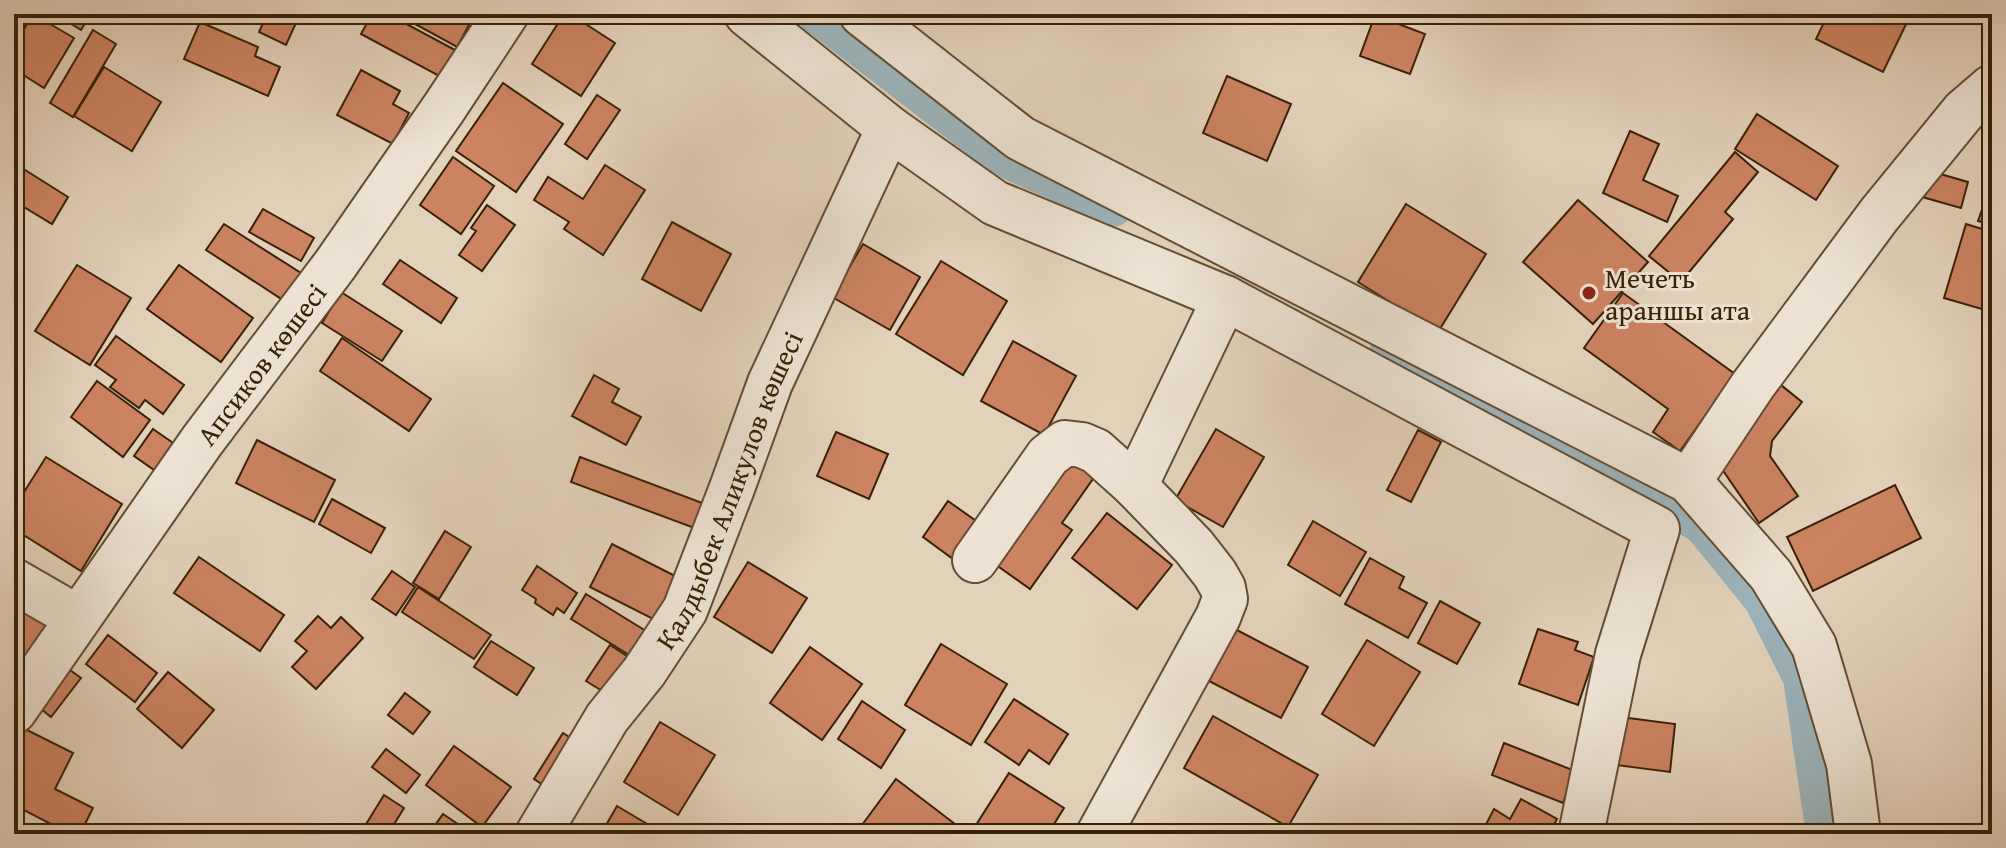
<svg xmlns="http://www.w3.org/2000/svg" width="2006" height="848" viewBox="0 0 2006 848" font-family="'Gentium Book Plus',serif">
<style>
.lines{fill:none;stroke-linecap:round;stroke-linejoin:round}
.canal{stroke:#9cb4bc;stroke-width:38}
.building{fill:#cb8362;stroke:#382204;stroke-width:2}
.minor-casing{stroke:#634e32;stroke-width:48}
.minor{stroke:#ede2d2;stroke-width:44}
.poi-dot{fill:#8f2418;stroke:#ede2d2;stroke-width:3}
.labels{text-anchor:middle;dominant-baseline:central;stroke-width:6;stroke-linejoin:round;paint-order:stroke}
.poi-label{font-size:28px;fill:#382204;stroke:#ede2d2;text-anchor:start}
.street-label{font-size:28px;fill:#382204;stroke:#ede2d2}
</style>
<rect width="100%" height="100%" fill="#e3d2ba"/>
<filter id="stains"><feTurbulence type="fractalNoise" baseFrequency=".0025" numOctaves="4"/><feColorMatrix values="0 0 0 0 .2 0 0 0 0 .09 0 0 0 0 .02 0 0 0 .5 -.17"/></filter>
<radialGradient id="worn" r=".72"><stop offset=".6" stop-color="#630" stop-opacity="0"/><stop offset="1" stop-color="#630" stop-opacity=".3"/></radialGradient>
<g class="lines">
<g class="canal">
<polyline points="816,14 1002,157 1113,208"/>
<polyline points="1389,350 1702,525 1763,600 1802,678 1825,834"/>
</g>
</g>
<g class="building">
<polygon points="14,14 25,21 14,37"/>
<polygon points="33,14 74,38 44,88 14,69 14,46"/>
<polygon points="55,14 91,14 81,30"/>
<polygon points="267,14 300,14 286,45 259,32"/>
<polygon points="372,14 388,14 455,50 441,77 361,34"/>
<polygon points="409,14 475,14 457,47 406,19"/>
<polygon points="564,14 570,14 615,43 581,96 532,64"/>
<polygon points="1828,14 1911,14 1883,72 1816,39"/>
<polygon points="1375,15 1425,34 1410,74 1360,56"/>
<polygon points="200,22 258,47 255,56 280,67 268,96 184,59"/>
<polygon points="93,30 116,44 73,117 50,103"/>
<polygon points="104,67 161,102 132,151 74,116"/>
<polygon points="361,70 400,91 393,104 409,113 393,144 337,115"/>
<polygon points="1227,76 1291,104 1267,161 1203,133"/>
<polygon points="503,83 563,124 516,192 456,151"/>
<polygon points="597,95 620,110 587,159 565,144"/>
<polygon points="1757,114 1838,166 1816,200 1735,149"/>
<polygon points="1630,131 1659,144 1643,180 1678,196 1667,222 1603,193"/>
<polygon points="1735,152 1758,172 1725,212 1733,219 1681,282 1649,256"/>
<polygon points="453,157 494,186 461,234 420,205"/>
<polygon points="14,163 68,197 52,224 14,201"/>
<polygon points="605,165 645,190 603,255 564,229 569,222 534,200 548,177 583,199"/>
<polygon points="1923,169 1968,182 1961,208 1915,195"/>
<polygon points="1992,181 1992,225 1978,221"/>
<polygon points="1578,200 1648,262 1593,324 1523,262"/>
<polygon points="1406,204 1486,254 1438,332 1358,282"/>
<polygon points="487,205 515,225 482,271 459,255 476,231 471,228"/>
<polygon points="263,209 314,238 301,261 249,232"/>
<polygon points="672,222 731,254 701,311 642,279"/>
<polygon points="224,224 301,273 283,300 206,250"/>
<polygon points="1966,224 1992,232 1992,312 1944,298"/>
<polygon points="863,244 920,277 890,330 832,297"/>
<polygon points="400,260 457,298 441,323 383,284"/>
<polygon points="941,261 1007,301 963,375 896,334"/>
<polygon points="77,265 131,298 90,365 35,331"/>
<polygon points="179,265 253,318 221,362 147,309"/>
<polygon points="341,292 402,331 382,361 322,323"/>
<polygon points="1623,293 1735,374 1680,451 1653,432 1668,409 1584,348"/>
<polygon points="116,336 184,385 163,414 145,400 139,408 110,387 116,380 95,365"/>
<polygon points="342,338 431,399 409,431 320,371"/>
<polygon points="1013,341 1076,376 1044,435 981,401"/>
<polygon points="594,375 619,389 612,402 641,417 626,445 572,416"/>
<polygon points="1771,377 1802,402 1772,441 1770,456 1798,496 1759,523 1711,453"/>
<polygon points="97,381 150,420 123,457 71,417"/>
<polygon points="153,429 176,445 157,472 134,456"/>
<polygon points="1216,429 1264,457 1223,527 1175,500"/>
<polygon points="1418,430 1441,442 1411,502 1387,490"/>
<polygon points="836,432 888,454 869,499 817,476"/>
<polygon points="257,440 335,480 314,522 236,483"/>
<polygon points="46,457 122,504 81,571 14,529 14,508"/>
<polygon points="580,457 705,504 697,529 571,482"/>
<polygon points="1068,457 1095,476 1062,523 1072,530 1030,589 992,562"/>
<polygon points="1895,485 1921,538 1813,591 1787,537"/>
<polygon points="332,499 385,528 371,553 319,524"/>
<polygon points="948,501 979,523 953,559 923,537"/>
<polygon points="1107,513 1172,565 1137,609 1072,558"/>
<polygon points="1313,521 1366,552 1340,596 1288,565"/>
<polygon points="445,531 471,547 439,599 413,583"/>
<polygon points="612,544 683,580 661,623 590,587"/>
<polygon points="199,557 284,615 260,651 174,593"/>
<polygon points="1370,558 1404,577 1399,588 1427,603 1408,638 1345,604"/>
<polygon points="748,562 807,598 772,653 714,617"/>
<polygon points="537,566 577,593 564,613 557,608 553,615 535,603 536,599 522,590"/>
<polygon points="392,571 415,587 396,615 372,599"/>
<polygon points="418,587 491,635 474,659 402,612"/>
<polygon points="586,594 646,631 631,656 571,619"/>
<polygon points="14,598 50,622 14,676"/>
<polygon points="1440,601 1480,623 1457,664 1418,643"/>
<polygon points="318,616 331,628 341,617 363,638 316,689 292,667 307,651 295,641"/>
<polygon points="1235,629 1308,667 1281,718 1209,681"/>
<polygon points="1538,629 1578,642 1575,650 1594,657 1578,705 1519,684"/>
<polygon points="108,635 157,673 135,702 86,664"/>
<polygon points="1367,640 1420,672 1374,746 1322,714"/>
<polygon points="491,641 534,668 517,695 474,667"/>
<polygon points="941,644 1007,684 971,745 905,705"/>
<polygon points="610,645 630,658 607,694 586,681"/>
<polygon points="810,647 862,684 822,740 770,703"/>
<polygon points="59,662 81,678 51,717 30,700"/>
<polygon points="168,672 214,710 182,748 137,709"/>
<polygon points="405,693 430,712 413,734 388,715"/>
<polygon points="1014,699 1068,734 1049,764 1029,750 1019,765 985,742"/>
<polygon points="862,701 905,730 881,768 838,739"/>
<polygon points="1213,716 1318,775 1288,827 1184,768"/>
<polygon points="1613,716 1675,724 1670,772 1608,764"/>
<polygon points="660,722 715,755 678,815 624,782"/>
<polygon points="17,725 73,753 55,789 93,808 80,834 70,834 14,805 14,732"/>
<polygon points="563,733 585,747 555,793 534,779"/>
<polygon points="1504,743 1575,771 1563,803 1492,775"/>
<polygon points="454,746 511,787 482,827 426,785"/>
<polygon points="386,749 420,775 406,793 372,767"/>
<polygon points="1009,773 1064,808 1048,834 991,834 976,825"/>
<polygon points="896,779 968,834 865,834 859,829"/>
<polygon points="384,795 404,808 388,834 360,834"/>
<polygon points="1521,799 1557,819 1549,834 1481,834 1494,809 1510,819"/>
<polygon points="617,806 664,834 601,834"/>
<polygon points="443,814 471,833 470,834 429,834"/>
</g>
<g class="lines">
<g class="minor-casing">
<g id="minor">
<polyline points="747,14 889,128 995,203 1225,298 1657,529 1618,654 1581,834"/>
<polyline points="862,14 1020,138 1689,481 1771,575 1814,646 1849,764 1858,834"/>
<polyline points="1689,481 1753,385 1879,215 1964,111 1992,87"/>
<polyline points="1135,486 1225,298"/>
<polyline points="975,560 1048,456 1065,443 1082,445 1096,451 1135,486 1194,547 1215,574 1223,588 1225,599 1218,617 1099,834"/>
<polyline points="14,581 78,618"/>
<path id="s1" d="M14 711 202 441 335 265 444 108 506 14"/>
<path id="s2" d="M538 834 607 718 644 672 685 610 732 488 770 383 889 128"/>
</g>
</g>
<use href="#minor" class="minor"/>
</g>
<circle class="poi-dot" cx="1589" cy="293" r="8"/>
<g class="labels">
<g class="poi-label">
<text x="1605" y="277">Мечеть<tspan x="1605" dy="32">араншы ата</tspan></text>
</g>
<g class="street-label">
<text stroke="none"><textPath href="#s1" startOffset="426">Апсиков көшесі</textPath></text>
<text stroke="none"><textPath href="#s2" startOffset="396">Қалдыбек Аликулов көшесі</textPath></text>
</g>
</g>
<rect width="2006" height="848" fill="none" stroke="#e3d2ba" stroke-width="48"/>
<rect x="16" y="16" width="1974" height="816" fill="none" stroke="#382204" stroke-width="4"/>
<rect x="24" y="24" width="1958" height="800" fill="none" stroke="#382204" stroke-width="2"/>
<rect width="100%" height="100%" filter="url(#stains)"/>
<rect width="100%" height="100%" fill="url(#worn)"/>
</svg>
